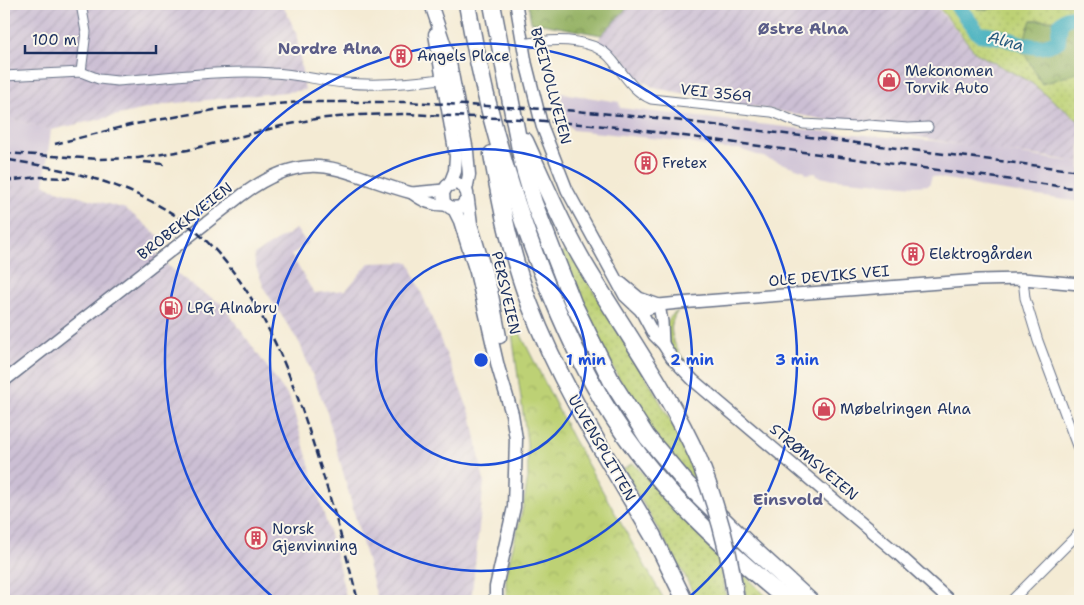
<svg xmlns="http://www.w3.org/2000/svg" width="1084" height="605" viewBox="0 0 1084 605" font-family="'Shantell Sans',sans-serif">
<style>
.industrial{fill:url(#industrial-furrows)}
.railway{fill:#ccbfd4}
.grass{fill:url(#grass-dots);stroke:#6c8069}
.forest{fill:url(#forest-crowns);stroke:#587162}
.cemetery{fill:url(#cemetery-stones);stroke:#6c8069}
.park{fill:url(#park-crowns);stroke:#6c8069}
.lines{fill:none;stroke-linecap:round;stroke-linejoin:round}
.river{stroke:#40aebd;stroke-width:16}
.minor-casing{stroke:#677187;stroke-width:11}
.tertiary-casing{stroke:#677187;stroke-width:14}
.secondary-casing{stroke:#677187;stroke-width:15}
.trunk-casing{stroke:#677187;stroke-width:18}
.motorway-casing{stroke:#677187;stroke-width:19}
.minor{stroke:#fff;stroke-width:9}
.tertiary{stroke:#fff;stroke-width:11}
.secondary{stroke:#fff;stroke-width:12}
.trunk{stroke:#fff;stroke-width:15}
.motorway{stroke:#fff;stroke-width:16}
.rail{stroke:#1b2f5e;stroke-width:2.5;stroke-dasharray:8 4;stroke-linecap:butt}
.motorway-bridge-casing{stroke:#677187;stroke-width:19;stroke-linecap:butt}
.motorway-bridge{stroke:#fff;stroke-width:16}
.ring{fill:none;stroke:#1d4ed8;stroke-width:2.5}
.labels{text-anchor:middle;dominant-baseline:central;stroke-width:4;stroke-linejoin:round;paint-order:stroke}
.poi-label{font-size:15px;fill:#1b2f5e;stroke:#fbf7ec;text-anchor:start}
.street-label{font-size:15px;fill:#1b2f5e;stroke:#fbf7ec}
.neighbourhood-label{font-size:16px;font-weight:bold;fill:#5b5d88;stroke:#fbf7ec}
.water-label{font-size:16px;font-style:italic;fill:#285b7f;stroke:#fbf7ec}
.centre{fill:#1d4ed8;stroke:#fbf7ec;stroke-width:2.5}
.ring-label{font-size:15px;text-anchor:middle;font-weight:bold;fill:#1d4ed8;stroke:#fbf7ec;stroke-width:4;stroke-linejoin:round;paint-order:stroke}
</style>
<defs>
<pattern id="industrial-furrows" width="10" height="10" patternUnits="userSpaceOnUse" patternTransform="scale(1.25)"><rect width="10" height="10" fill="#ccbfd4"/><path d="M-1 1l2-2M0 10L10 0M9 11l2-2" fill="none" stroke="#afa4b8"/></pattern>
<pattern id="grass-dots" width="8" height="8" patternUnits="userSpaceOnUse" patternTransform="scale(1.25)"><rect width="8" height="8" fill="#bdd174"/><path d="M2 2h.1M6 6h.1" fill="none" stroke="#a2b467" stroke-width="1.8" stroke-linecap="round"/></pattern>
<pattern id="forest-crowns" width="20" height="18" patternUnits="userSpaceOnUse" patternTransform="scale(1.25)"><rect width="20" height="18" fill="#96b366"/><path d="M2 6a3 3 0 1 1 6 0M12 15a3 3 0 1 1 6 0" fill="none" stroke="#7a9257"/></pattern>
<pattern id="cemetery-stones" width="16" height="16" patternUnits="userSpaceOnUse" patternTransform="scale(1.25)"><rect width="16" height="16" fill="#bdd174"/><path d="M2 7V4a2 2 0 0 1 4 0v3zM10 15v-3a2 2 0 0 1 4 0v3z" fill="#a2b467"/></pattern>
<pattern id="park-crowns" width="20" height="18" patternUnits="userSpaceOnUse" patternTransform="scale(1.25)"><rect width="20" height="18" fill="#bdd174"/><path d="M2 6a3 3 0 1 1 6 0M12 15a3 3 0 1 1 6 0" fill="none" stroke="#a2b467"/></pattern>
</defs>
<rect width="100%" height="100%" fill="#fbf7ec"/>
<filter id="ink" filterUnits="userSpaceOnUse"><feTurbulence type="fractalNoise" baseFrequency=".02" numOctaves="2"/><feDisplacementMap in="SourceGraphic" scale="10" xChannelSelector="R" yChannelSelector="G"/><feConvolveMatrix kernelMatrix="1 2 1 2 8 2 1 2 1" color-interpolation-filters="sRGB"/></filter>
<filter id="wash" filterUnits="userSpaceOnUse"><feTurbulence type="fractalNoise" baseFrequency=".0096" numOctaves="4" result="noise"/><feDisplacementMap in="SourceGraphic" scale="20" xChannelSelector="R" yChannelSelector="G"/><feGaussianBlur stdDeviation="1.12" result="paint"/><feColorMatrix in="noise" values="0 0 0 0 0 0 0 0 0 0 0 0 0 0 0 0 0 1.4 0 .05"/><feComposite in="paint" operator="in"/></filter>
<g filter="url(#wash)">
<rect width="100%" height="100%" fill="#f4ebd4"/>
<g class="industrial">
<polygon points="4,4 282,4 296,32 305,90 168,104 51,130 4,117"/>
<polygon points="631,4 934,4 976,53 1030,82 1080,122 1080,163 1048,157 983,149 654,88 636,76 622,56 598,42 601,35"/>
<polygon points="24,184 44,184 53,189 126,209 165,241 153,250 169,267 200,291 222,304 290,399 336,555 347,601 4,601 4,186"/>
<polygon points="296,229 307,243 291,255 314,293 346,290 369,263 409,262 472,418 484,482 471,601 378,601 326,409 300,344 265,290 255,264 254,255"/>
</g>
<g class="railway">
<polygon points="561,93 619,102 620,108 819,131 935,141 1080,163 1080,202 984,188 968,183 932,176 929,185 915,186 825,178 817,176 816,173 806,174 805,171 739,149 721,149 680,141 573,130 569,126 565,107 562,104"/>
<polygon points="4,117 51,130 44,184 4,186"/>
</g>
<g class="grass">
<polygon points="936,4 973,4 978,10 1030,4 1080,4 1080,21 1031,20 1080,71 1080,122 1030,82 976,53"/>
<path d="M568 250C616 328 668 404 702 489 681 466 659 442 641 415 608 365 584 309 562 253Z"/>
<path d="M678 311C655 340 699 377 719 394L718 397C702 381 640 333 678 311Z"/>
<polygon points="633,463 673,507 718,552 727,601 697,601 684,574 623,469"/>
</g>
<g class="forest">
<polygon points="528,4 631,4 601,35 531,22"/>
<polygon points="973,4 1030,4 978,10"/>
<polygon points="1031,20 1080,21 1080,72 1042,84 1021,48"/>
</g>
<polygon class="cemetery" points="743,573 771,601 746,601"/>
<polygon class="park" points="509,311 572,437 665,601 506,601 506,574 523,507 528,478 527,442"/>
<g class="lines">
<path class="river" d="M956 4 979 34C989 35 998 36 1007 39 1029 45 1035 52 1058 41L1060 24 1067 18 1078 16 1080 11"/>
</g>
</g>
<g filter="url(#ink)">
<g class="lines">
<g class="minor-casing">
<g id="minor">
<polyline points="81,4 86,32 81,72"/>
<path d="M522 44C551 39 594 36 613 61 625 76 633 91 651 99L771 112C783 115 792 122 804 124L856 127 868 125 908 128 928 127"/>
<path d="M4 76 81 72 99 79 117 81C168 78 223 69 273 73 297 74 321 81 345 83 379 86 414 83 448 78"/>
<polyline points="1023,279 1025,298 1038,341 1080,454"/>
<polyline points="1011,601 1080,532"/>
</g>
</g>
<g class="tertiary-casing">
<g id="tertiary">
<polyline points="516,4 526,63 542,126 567,190 625,296 641,311 654,335 663,344 672,358 694,381 898,554 950,601"/>
<polyline points="412,193 444,190"/>
<polyline points="621,283 639,298 659,305"/>
<polyline points="659,305 662,322 663,344"/>
<polyline points="641,311 659,305 679,303 979,280 1023,279 1080,284"/>
<path d="M4 381 242 195C313 143 340 174 412 193 423 201 433 206 447 205"/>
</g>
</g>
<g class="secondary-casing">
<g id="secondary">
<polyline points="431,4 449,58 467,151 469,175 466,190"/>
<polyline points="435,34 456,156 455,171 450,184"/>
<polyline points="467,199 461,207 451,208 444,203 443,193 447,186 456,183 464,187 467,193 471,224 491,290 500,337"/>
<polyline points="454,209 460,221 476,272 498,367 512,414 516,439 514,507 496,587 496,601"/>
</g>
</g>
<g class="trunk-casing">
<polyline id="trunk" points="653,536 685,601"/>
</g>
<g class="motorway-casing">
<g id="motorway">
<path d="M467 4C484 102 511 198 549 290 570 340 593 390 624 434 668 498 728 552 788 601"/>
<polyline points="492,4 523,165 534,203 573,303 612,382 647,437 687,484 752,548 810,601"/>
<path d="M525 141C544 182 561 224 584 263 623 329 668 390 699 460"/>
<path d="M492 154C501 205 511 256 530 305 561 387 609 461 653 536"/>
</g>
</g>
<use href="#minor" class="minor"/>
<use href="#tertiary" class="tertiary"/>
<use href="#secondary" class="secondary"/>
<use href="#trunk" class="trunk"/>
<use href="#motorway" class="motorway"/>
<g class="rail">
<polyline points="55,144 130,125 225,108 302,102 406,102 565,110 666,119 1080,171"/>
<polyline points="4,153 100,159 138,158 188,150 281,126 315,119 359,115 405,114 521,119 617,127 1080,189"/>
<path d="M9 160C67 169 130 184 179 218 255 272 292 374 318 459 333 506 346 553 358 601"/>
<polyline points="144,162 164,164"/>
<polyline points="4,181 39,177 70,178"/>
</g>
<g class="motorway-bridge-casing">
<path id="motorway-bridge" d="M699 460C717 506 730 552 736 601"/>
</g>
<use href="#motorway-bridge" class="motorway-bridge"/>
</g>
</g>
<g class="ring">
<circle cx="481" cy="360" r="105"/>
<circle cx="481" cy="360" r="211"/>
<path d="M276 600A316 316 0 1 1 686 600"/>
</g>
<defs>
<g id="building-ring" transform="scale(1.125)"><circle r="9.5" fill="#fbf7ec" stroke="#d1495b" stroke-width="1.5"/><path d="M-4-6H4V6H1V3H-1V6H-4ZM-2.5-4.3h1.7v1.8h-1.7ZM.8-4.3h1.7v1.8H.8ZM-2.5-1h1.7V.8h-1.7ZM.8-1h1.7V.8H.8Z" fill="#d1495b"/></g>
<g id="shop-ring" transform="scale(1.125)"><circle r="9.5" fill="#fbf7ec" stroke="#d1495b" stroke-width="1.5"/><path d="M-5-2.5h2.3a2.7 3.5 0 0 1 5.4 0H5L5.5 6h-11ZM-1.5-2.5h3a1.5 2.3 0 0 0-3 0Z" fill="#d1495b"/></g>
<g id="fuel-ring" transform="scale(1.125)"><circle r="9.5" fill="#fbf7ec" stroke="#d1495b" stroke-width="1.5"/><path d="M-5.5-6h7V0h2V4h1.3V-2.5L3-4.5l.8-.8L6-3V5H2.5V1h-1V6h-7ZM-4.2-4.7v3.2H.2V-4.7Z" fill="#d1495b"/></g>
</defs>
<g fill-rule="evenodd">
<use href="#building-ring" x="401" y="56"/>
<use href="#shop-ring" x="889" y="80"/>
<use href="#building-ring" x="646" y="163"/>
<use href="#building-ring" x="913" y="254"/>
<use href="#fuel-ring" x="171" y="308"/>
<use href="#shop-ring" x="824" y="409"/>
<use href="#building-ring" x="256" y="538"/>
</g>
<g class="labels">
<g class="poi-label">
<text x="417" y="56">Angels Place</text>
<text x="905" y="71">Mekonomen<tspan x="905" dy="17">Torvik Auto</tspan></text>
<text x="662" y="163">Fretex</text>
<text x="929" y="254">Elektrogården</text>
<text x="187" y="308">LPG Alnabru</text>
<text x="840" y="409">Møbelringen Alna</text>
<text x="272" y="529">Norsk<tspan x="272" dy="17">Gjenvinning</tspan></text>
</g>
<g class="street-label">
<text transform="translate(551 86) rotate(75)">BREIVOLLVEIEN</text>
<text transform="translate(716 93) rotate(6)">VEI 3569</text>
<text transform="translate(185 221) rotate(-38)">BROBEKKVEIEN</text>
<text transform="translate(829 276) rotate(-5)">OLE DEVIKS VEI</text>
<text transform="translate(506 293) rotate(77)">PERSVEIEN</text>
<text transform="translate(602 448) rotate(60)">ULVENSPLITTEN</text>
<text transform="translate(814 462) rotate(40)">STRØMSVEIEN</text>
</g>
<g class="neighbourhood-label">
<text x="803" y="28">Østre Alna</text>
<text x="330" y="48">Nordre Alna</text>
<text x="788" y="499">Einsvold</text>
</g>
<g class="water-label">
<text transform="translate(1006 41) rotate(15)">Alna</text>
</g>
</g>
<circle cx="481" cy="360" r="8" class="centre"/>
<g class="ring-label">
<text x="586" y="365">1 min</text>
<text x="692" y="365">2 min</text>
<text x="797" y="365">3 min</text>
</g>
<rect width="1084" height="605" fill="none" stroke="#fbf7ec" stroke-width="20"/>
<path d="M25 45v8h131v-8" fill="none" stroke="#1b2f5e" stroke-width="2.5"/>
<text x="32" y="45" font-size="15" fill="#1b2f5e" stroke="#fbf7ec" stroke-width="4" paint-order="stroke">100 m</text>
</svg>
